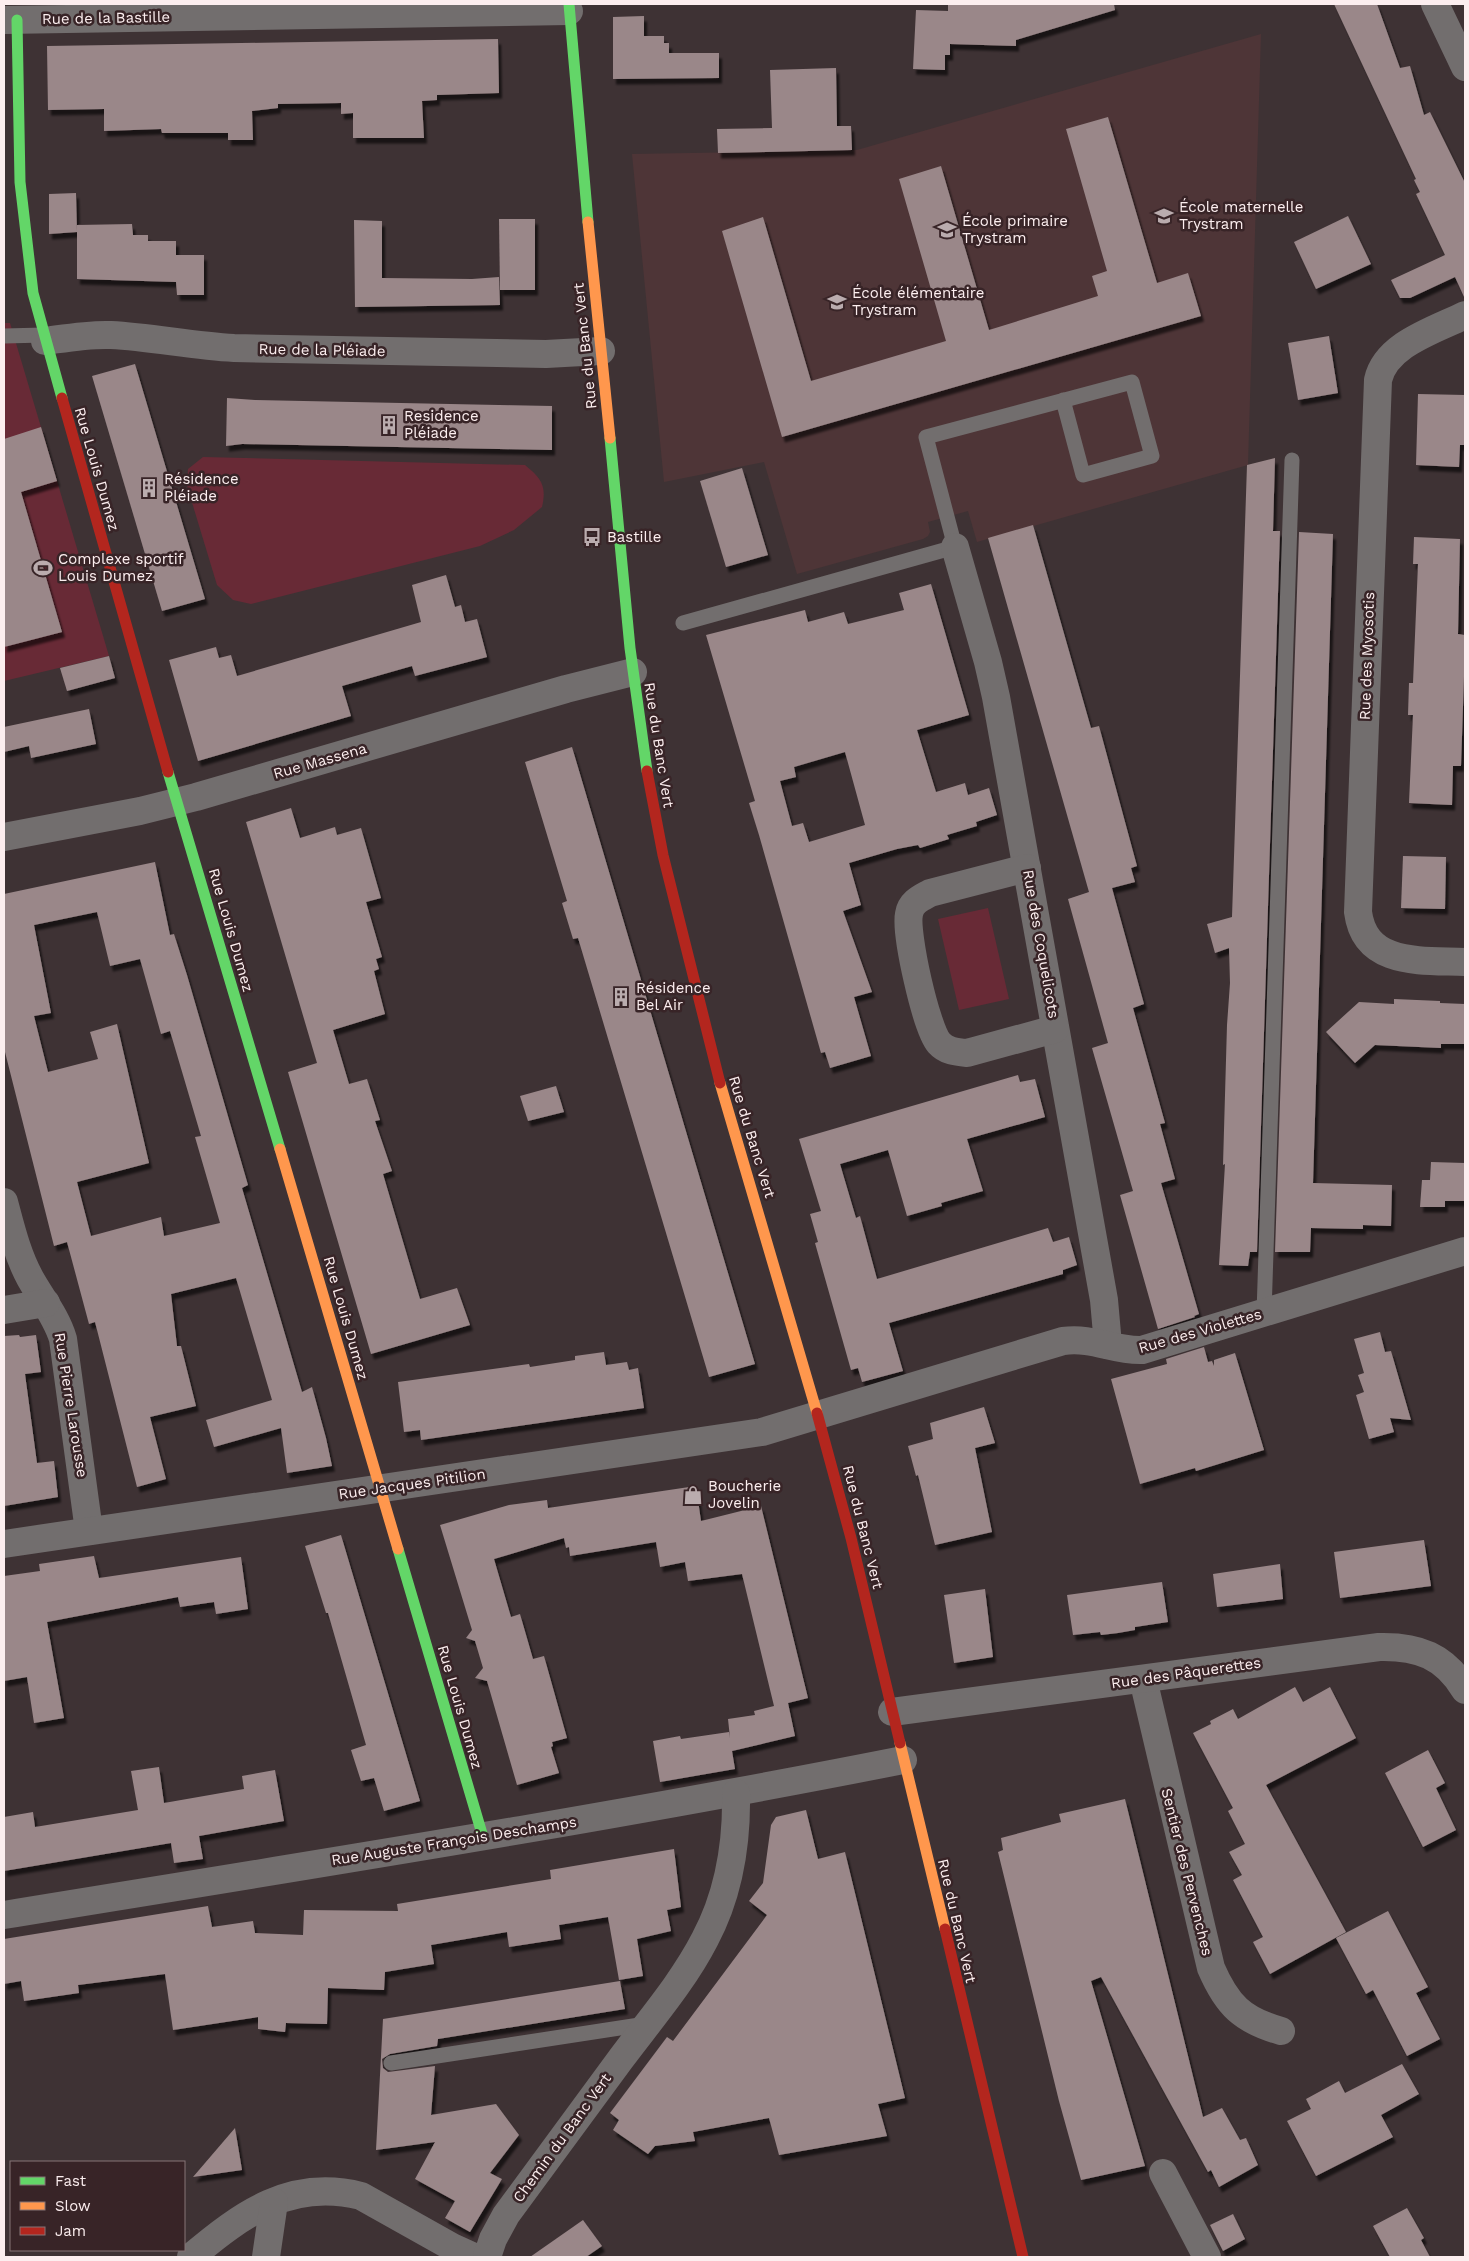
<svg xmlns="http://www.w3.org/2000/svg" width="1469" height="2261" viewBox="0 0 1469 2261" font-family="'Work Sans',sans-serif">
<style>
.built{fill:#4e3537}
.green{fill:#682a36}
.building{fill:#9a8789;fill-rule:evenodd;filter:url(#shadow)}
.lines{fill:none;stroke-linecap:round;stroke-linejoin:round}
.lane{stroke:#726e6e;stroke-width:15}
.street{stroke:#726e6e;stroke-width:28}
.fast{stroke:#63d668;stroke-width:11}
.slow{stroke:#ff974d;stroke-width:11}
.jam{stroke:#b3261e;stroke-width:11}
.labels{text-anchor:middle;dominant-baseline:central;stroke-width:5;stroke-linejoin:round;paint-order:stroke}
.street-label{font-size:15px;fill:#fceeef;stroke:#382427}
.poi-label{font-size:15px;fill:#fceeef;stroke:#382427;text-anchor:start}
</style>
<defs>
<filter id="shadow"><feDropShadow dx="3" dy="5.5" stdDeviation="1" flood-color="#0009"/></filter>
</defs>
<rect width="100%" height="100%" fill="#3e3234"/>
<polygon class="built" points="1261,34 1248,465 977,542 968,511 928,522 930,532 928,536 923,539 797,574 764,462 664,482 632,154 857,150"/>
<g class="green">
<polygon points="4,323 10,323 109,656 4,681"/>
<path d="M203 457 525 465C541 478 547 486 542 507L514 530 480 546 251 604 233 600 217 585 187 486 188 469Z"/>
<polygon points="988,908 1009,999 959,1010 938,919"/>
</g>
<g class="building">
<polygon points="948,4 1114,4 1115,10 1016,40 1016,46 950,44 950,55 945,55 945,70 913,69 916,10 948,11"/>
<polygon points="1334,4 1377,4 1400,68 1410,66 1424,115 1430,112 1465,183 1465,299 1455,277 1410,298 1400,298 1391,280 1445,255 1416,194 1420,192 1414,180 1416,179"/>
<polygon points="644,16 644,36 664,36 664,43 669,43 669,53 719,53 719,78 613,79 613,17"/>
<polygon points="498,39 499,93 437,95 437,100 422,101 424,138 353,138 353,113 341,114 341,103 278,104 278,108 252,111 253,140 228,140 228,133 162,133 161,129 104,131 104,109 48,110 47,46"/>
<polygon points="836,68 837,126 851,126 852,150 718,153 717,129 772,128 770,70"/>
<polygon points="1108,117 1157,283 1188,273 1201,316 782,437 722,231 763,217 811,381 946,341 899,179 941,166 989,330 1098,296 1092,276 1107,271 1066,129"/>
<polygon points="76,193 77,232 49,234 49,194"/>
<polygon points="1348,216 1371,264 1316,289 1294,242"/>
<polygon points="499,219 535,219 535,290 500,290"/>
<polygon points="354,220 382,221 382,278 472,279 499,277 500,305 355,307"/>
<polygon points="132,224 133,235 148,235 148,241 176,241 176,255 204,255 204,295 177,295 176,282 77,279 77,225"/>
<polygon points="1329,336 1338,393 1298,400 1288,343"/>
<polygon points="135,364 205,599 162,611 92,376"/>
<polygon points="1418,394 1465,395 1465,445 1460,445 1459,467 1416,465"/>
<polygon points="227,398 255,400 552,406 552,450 242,444 226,446"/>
<polygon points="41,427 57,481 21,492 62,632 4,647 4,439"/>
<polygon points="1275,458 1273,531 1280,531 1257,1252 1250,1252 1248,1266 1219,1265 1225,1164 1223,1165 1227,1025 1230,983 1229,948 1215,953 1207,924 1232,917 1247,465"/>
<polygon points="742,468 768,555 726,567 700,481"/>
<polygon points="1033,525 1091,728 1099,726 1137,866 1131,868 1135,882 1112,888 1144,1004 1133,1008 1165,1123 1160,1124 1175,1179 1161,1183 1199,1314 1194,1316 1195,1317 1158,1329 1120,1195 1133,1191 1092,1048 1108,1043 1068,899 1089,892 988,538"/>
<polygon points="1299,532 1333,534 1313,1183 1392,1185 1391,1226 1363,1225 1363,1229 1311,1228 1310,1252 1275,1252"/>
<polygon points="1414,537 1460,539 1458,634 1465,635 1465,647 1461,766 1453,766 1452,805 1409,803 1413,715 1408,715 1409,683 1413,683 1418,564 1413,564"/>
<polygon points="446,575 455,607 461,605 465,622 477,619 487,657 415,676 412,666 342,686 351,716 198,761 169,660 216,647 219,658 231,655 237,676 421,622 412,585"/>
<path d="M931 584 969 715 917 730 936 792 965 783 968 795 989 788 997 815 976 822 977 826 947 835 949 839 920 848 918 845 897 849 849 863 861 905 843 911 872 992 854 997 871 1056 830 1068 825 1052 821 1053 759 835 749 803 755 801 706 635 805 610 808 622 844 612 848 624 904 610 899 593ZM845 752 865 825 809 842 803 823 792 826 780 781 796 777 794 767Z"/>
<polygon points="109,656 115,678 67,691 60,668"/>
<polygon points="89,709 96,744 31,758 29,746 4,752 4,727"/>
<polygon points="572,747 755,1364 709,1377 578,938 573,939 562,903 567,901 525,762"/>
<polygon points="291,808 300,838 335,827 337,835 361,828 381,898 366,902 382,957 376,959 379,969 374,971 385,1014 333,1030 349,1084 367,1079 380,1120 375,1121 392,1171 383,1174 420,1299 457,1288 470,1325 371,1354 288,1072 317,1063 246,822"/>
<polygon points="1403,856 1446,857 1445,909 1401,908"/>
<path d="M155 862 170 935 174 934 187 975 248 1185 242 1188 302 1392 312 1387 326 1438 332 1466 287 1473 281 1428 214 1447 206 1420 272 1400 236 1278 171 1294 177 1346H181L196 1406 150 1417 166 1479 137 1487 95 1322 89 1324 67 1242 54 1246 4 1048V894ZM97 912 110 966 140 959 161 1034 170 1031 201 1136 195 1137 220 1223 164 1236 161 1217 91 1236 77 1182 149 1163 117 1024 90 1032 98 1059 48 1072 34 1016 51 1013 34 925Z"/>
<polygon points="1394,999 1440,1001 1440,1003 1465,1004 1465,1044 1441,1044 1441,1048 1375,1045 1355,1063 1326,1032 1359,1002 1394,1004"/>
<polygon points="1018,1075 1020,1082 1035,1079 1045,1117 967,1139 983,1191 941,1203 942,1206 907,1216 888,1150 840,1164 856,1218 860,1216 877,1279 1048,1228 1053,1242 1069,1237 1077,1265 1063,1270 1063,1274 889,1323 903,1371 862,1382 858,1368 851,1370 815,1243 818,1242 810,1214 821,1211 799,1139"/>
<polygon points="556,1086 564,1112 528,1121 520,1096"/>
<polygon points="1431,1162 1465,1163 1465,1201 1445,1201 1445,1207 1420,1207 1422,1180 1430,1180"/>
<polygon points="1380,1332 1385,1352 1391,1351 1411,1420 1390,1418 1394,1432 1369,1439 1356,1395 1364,1392 1358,1375 1364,1373 1354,1339"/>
<polygon points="19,1335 20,1337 36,1335 41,1372 25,1374 37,1463 54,1461 58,1497 4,1506 4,1336"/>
<polygon points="1204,1347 1208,1362 1212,1361 1214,1366 1214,1360 1235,1353 1264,1450 1196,1471 1195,1468 1140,1484 1111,1379 1167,1364 1166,1359"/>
<polygon points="604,1352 606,1365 627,1362 629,1370 638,1368 644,1408 421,1440 420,1430 404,1432 398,1382 529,1364 530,1367 575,1360 575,1356"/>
<polygon points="984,1407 995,1443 975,1448 992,1532 935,1545 918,1475 916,1476 908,1446 933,1439 930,1423"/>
<polygon points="696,1486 701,1521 761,1506 808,1698 788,1703 795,1736 732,1751 735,1769 660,1782 653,1741 680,1736 681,1739 729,1732 730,1738 728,1719 755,1715 754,1711 774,1706 742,1574 688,1581 685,1562 660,1567 656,1542 570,1556 569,1547 566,1548 564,1538 494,1559 511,1617 520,1614 533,1659 544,1656 567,1738 552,1742 553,1746 551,1747 559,1773 517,1785 487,1681 475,1678 483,1668 475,1641 466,1638 472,1630 440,1525 509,1505 547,1500 548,1508"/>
<polygon points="341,1535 420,1801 384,1811 374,1778 361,1781 351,1750 366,1745 328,1613 326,1613 305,1546"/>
<polygon points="1424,1540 1431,1586 1340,1598 1334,1552"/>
<polygon points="94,1556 99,1578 241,1557 248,1609 216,1614 214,1602 180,1607 178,1597 47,1622 64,1718 34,1723 27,1677 4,1681 4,1576 40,1571 39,1564"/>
<polygon points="1280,1564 1283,1599 1217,1607 1213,1574"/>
<polygon points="1162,1582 1168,1622 1135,1627 1135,1630 1118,1633 1101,1635 1100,1632 1073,1635 1067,1595"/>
<polygon points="985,1589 993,1657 954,1663 944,1595"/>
<polygon points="1295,1687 1303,1702 1330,1687 1356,1738 1266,1785 1346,1932 1270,1974 1253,1942 1263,1937 1233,1880 1242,1875 1229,1852 1245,1844 1228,1811 1233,1808 1193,1733 1211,1724 1210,1721 1233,1709 1238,1719"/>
<polygon points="1428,1750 1445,1783 1436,1788 1456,1830 1423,1847 1385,1773"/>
<polygon points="159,1767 164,1803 244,1789 242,1776 275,1770 284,1821 199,1836 203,1859 174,1863 171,1843 4,1871 4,1817 33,1812 35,1827 138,1810 131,1771"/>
<polygon points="1125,1799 1203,2117 1222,2108 1240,2140 1246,2138 1258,2165 1219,2187 1211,2170 1208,2172 1101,1977 1091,1981 1145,2166 1081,2180 1059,2101 998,1852 1003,1850 1001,1838 1061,1822 1059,1814"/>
<polygon points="806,1810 818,1859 845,1852 905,2098 878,2104 887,2136 779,2155 769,2118 693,2132 695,2141 655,2146 648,2154 613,2130 619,2120 610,2113 667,2037 673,2041 767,1915 749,1901 763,1883 771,1825 776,1817"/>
<polygon points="674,1849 681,1907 667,1910 671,1931 637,1939 643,1976 619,1980 608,1917 559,1925 561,1939 509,1947 507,1932 431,1945 434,1964 385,1972 384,1990 328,1988 327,2024 286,2023 285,2032 258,2029 258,2017 173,2030 165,1974 78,1985 79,1993 24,2001 21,1981 4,1984 4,1939 208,1906 212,1927 253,1921 255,1933 303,1935 304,1910 398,1911 397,1904 551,1879 550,1870"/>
<polygon points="1388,1911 1428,1987 1416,1993 1440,2039 1407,2056 1373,1990 1366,1994 1336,1938"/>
<polygon points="620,1981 625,2009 438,2039 437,2046 390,2054 382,2059 383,2068 388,2072 435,2066 431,2115 496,2104 519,2135 490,2173 502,2179 470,2232 445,2218 455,2201 415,2179 435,2142 376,2150 383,2019"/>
<polygon points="1402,2064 1419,2094 1381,2115 1393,2137 1316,2176 1287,2121 1311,2109 1306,2099 1339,2081 1345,2093"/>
<polygon points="235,2128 242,2170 193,2177"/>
<polygon points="1407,2208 1424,2238 1421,2240 1430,2257 1390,2257 1373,2226"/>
<polygon points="1233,2214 1245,2239 1223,2251 1210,2225"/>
<polygon points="583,2220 602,2246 586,2257 530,2257"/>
</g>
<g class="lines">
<g class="lane">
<polyline points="4,336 44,335"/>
<polyline points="683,623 955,547 926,437 1132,382 1152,456 1083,475 1063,400"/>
<polyline points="1264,1313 1292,460"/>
<polyline points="391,2063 646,2024"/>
</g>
<g class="street">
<polyline points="1435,4 1465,67"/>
<polyline points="4,20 569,11"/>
<path d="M1465 315C1435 330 1386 344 1378 380L1358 912C1365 967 1423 960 1465 962"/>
<path d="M45 341C67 338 89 334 111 335 152 337 192 346 234 348L546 354 601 351"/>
<polyline points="955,547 988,662 996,697 1104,1300 1108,1345"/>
<polyline points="4,837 140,811 196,797 566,689 633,672"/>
<path d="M1027 868 930 893C921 898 911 902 909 914 905 933 926 1028 939 1043 946 1051 956 1052 967 1053L1055 1029"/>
<path d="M4 1202C11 1228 17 1254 30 1278 41 1298 56 1316 63 1339L89 1531"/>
<polyline points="4,1310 46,1303"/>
<path d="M4 1544 762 1432 1063 1341C1094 1337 1113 1351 1142 1350L1465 1251"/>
<path d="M1143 1679 1211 1968C1227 2005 1242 2020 1281 2031"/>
<path d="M892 1712 1379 1647C1418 1646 1445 1656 1465 1690"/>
<path d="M4 1915C304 1866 605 1819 903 1760"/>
<polyline points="1163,2173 1207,2257"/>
<path d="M191 2257C242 2214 291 2178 361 2196L452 2247 474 2257"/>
<polyline points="266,2257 274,2202"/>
<path d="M487 2257 493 2239 506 2215C544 2163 582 2111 620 2060 649 2021 683 1982 705 1939 729 1894 737 1844 736 1793"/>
</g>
<g class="fast">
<polyline points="569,4 588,222"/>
<polyline points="17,20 20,182 33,293 62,398"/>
<polyline points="610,438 630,648 647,771"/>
<polyline points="168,772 280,1149"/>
<polyline points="398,1549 483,1837"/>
</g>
<g class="slow">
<polyline points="588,222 610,438"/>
<polyline points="720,1083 817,1413"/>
<polyline points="280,1149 398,1549"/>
<polyline points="900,1743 945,1929"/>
</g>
<g class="jam">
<polyline points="62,398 168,772"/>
<polyline points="647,771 663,855 720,1083"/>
<polyline points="817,1413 851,1538 900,1743"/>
<polyline points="945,1929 1023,2257"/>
</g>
</g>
<defs>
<g id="school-bare" transform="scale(1.5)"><path d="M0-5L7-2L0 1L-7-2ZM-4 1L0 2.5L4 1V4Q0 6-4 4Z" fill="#baacae" stroke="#382427" stroke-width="2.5" paint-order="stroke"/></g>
<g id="building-bare" transform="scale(1.5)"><path d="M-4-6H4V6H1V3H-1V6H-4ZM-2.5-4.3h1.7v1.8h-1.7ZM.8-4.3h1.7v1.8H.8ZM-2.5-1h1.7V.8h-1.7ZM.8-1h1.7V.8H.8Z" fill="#baacae" stroke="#382427" stroke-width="2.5" paint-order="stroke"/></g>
<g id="bus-bare" transform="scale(1.5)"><path d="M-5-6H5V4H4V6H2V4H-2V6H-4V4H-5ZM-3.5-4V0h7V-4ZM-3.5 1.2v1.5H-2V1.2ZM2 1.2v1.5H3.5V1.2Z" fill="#baacae" stroke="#382427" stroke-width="2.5" paint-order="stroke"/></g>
<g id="stadium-bare" transform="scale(1.5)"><path d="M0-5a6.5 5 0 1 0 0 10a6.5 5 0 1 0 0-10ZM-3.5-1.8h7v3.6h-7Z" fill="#baacae" stroke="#382427" stroke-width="2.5" paint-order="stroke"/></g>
<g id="shop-bare" transform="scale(1.5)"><path d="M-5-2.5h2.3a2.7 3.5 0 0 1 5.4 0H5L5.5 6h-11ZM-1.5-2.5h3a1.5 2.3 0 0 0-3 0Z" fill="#baacae" stroke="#382427" stroke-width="2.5" paint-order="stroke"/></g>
</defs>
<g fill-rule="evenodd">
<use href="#school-bare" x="1164" y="216"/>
<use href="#school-bare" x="947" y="230"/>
<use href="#school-bare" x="837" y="302"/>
<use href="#building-bare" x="389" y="425"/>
<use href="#building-bare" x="149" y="488"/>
<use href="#bus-bare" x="592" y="537"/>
<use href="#stadium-bare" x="43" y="568"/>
<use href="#building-bare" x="621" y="997"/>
<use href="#shop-bare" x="693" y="1495"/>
</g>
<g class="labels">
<g class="street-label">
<text transform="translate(106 18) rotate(-1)">Rue de la Bastille</text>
<text transform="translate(585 346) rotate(-96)">Rue du Banc Vert</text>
<text transform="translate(322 350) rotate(1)">Rue de la Pléiade</text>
<text transform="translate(97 469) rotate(74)">Rue Louis Dumez</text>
<text transform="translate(1367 656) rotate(-88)">Rue des Myosotis</text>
<text transform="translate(659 745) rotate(81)">Rue du Banc Vert</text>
<text transform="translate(320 761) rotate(-16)">Rue Massena</text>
<text transform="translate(231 930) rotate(74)">Rue Louis Dumez</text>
<text transform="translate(1041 944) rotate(80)">Rue des Coquelicots</text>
<text transform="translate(752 1137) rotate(73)">Rue du Banc Vert</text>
<text transform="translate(346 1318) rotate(74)">Rue Louis Dumez</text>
<text transform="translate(1200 1331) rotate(-16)">Rue des Violettes</text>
<text transform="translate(71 1405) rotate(81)">Rue Pierre Larousse</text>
<text transform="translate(412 1484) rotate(-8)">Rue Jacques Pitilion</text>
<text transform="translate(863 1527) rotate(76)">Rue du Banc Vert</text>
<text transform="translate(1186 1673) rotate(-8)">Rue des Pâquerettes</text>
<text transform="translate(460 1707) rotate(74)">Rue Louis Dumez</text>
<text transform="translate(454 1841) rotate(-9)">Rue Auguste François Deschamps</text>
<text transform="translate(1187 1872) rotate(76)">Sentier des Pervenches</text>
<text transform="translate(957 1921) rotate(77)">Rue du Banc Vert</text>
<text transform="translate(562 2138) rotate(-54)">Chemin du Banc Vert</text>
</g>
<g class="poi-label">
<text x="1179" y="207">École maternelle<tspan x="1179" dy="17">Trystram</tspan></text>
<text x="962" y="221">École primaire<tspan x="962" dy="17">Trystram</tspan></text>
<text x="852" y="293">École élémentaire<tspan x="852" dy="17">Trystram</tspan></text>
<text x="404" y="416">Residence<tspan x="404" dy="17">Pléiade</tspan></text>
<text x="164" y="479">Résidence<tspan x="164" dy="17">Pléiade</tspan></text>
<text x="607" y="537">Bastille</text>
<text x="58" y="559">Complexe sportif<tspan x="58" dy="17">Louis Dumez</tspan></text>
<text x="636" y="988">Résidence<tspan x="636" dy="17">Bel Air</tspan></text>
<text x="708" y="1486">Boucherie<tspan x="708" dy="17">Jovelin</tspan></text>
</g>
</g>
<rect width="1469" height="2261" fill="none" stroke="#fceeef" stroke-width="10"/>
<rect x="10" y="2161" width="175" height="90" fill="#382427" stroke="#867577"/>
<rect x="20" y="2177" width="25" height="8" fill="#63d668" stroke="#867577"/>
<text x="55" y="2186" font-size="15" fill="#fceeef">Fast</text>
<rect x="20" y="2202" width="25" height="8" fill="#ff974d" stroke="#867577"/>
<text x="55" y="2211" font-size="15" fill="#fceeef">Slow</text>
<rect x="20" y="2227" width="25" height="8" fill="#b3261e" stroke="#867577"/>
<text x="55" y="2236" font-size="15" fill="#fceeef">Jam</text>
</svg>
